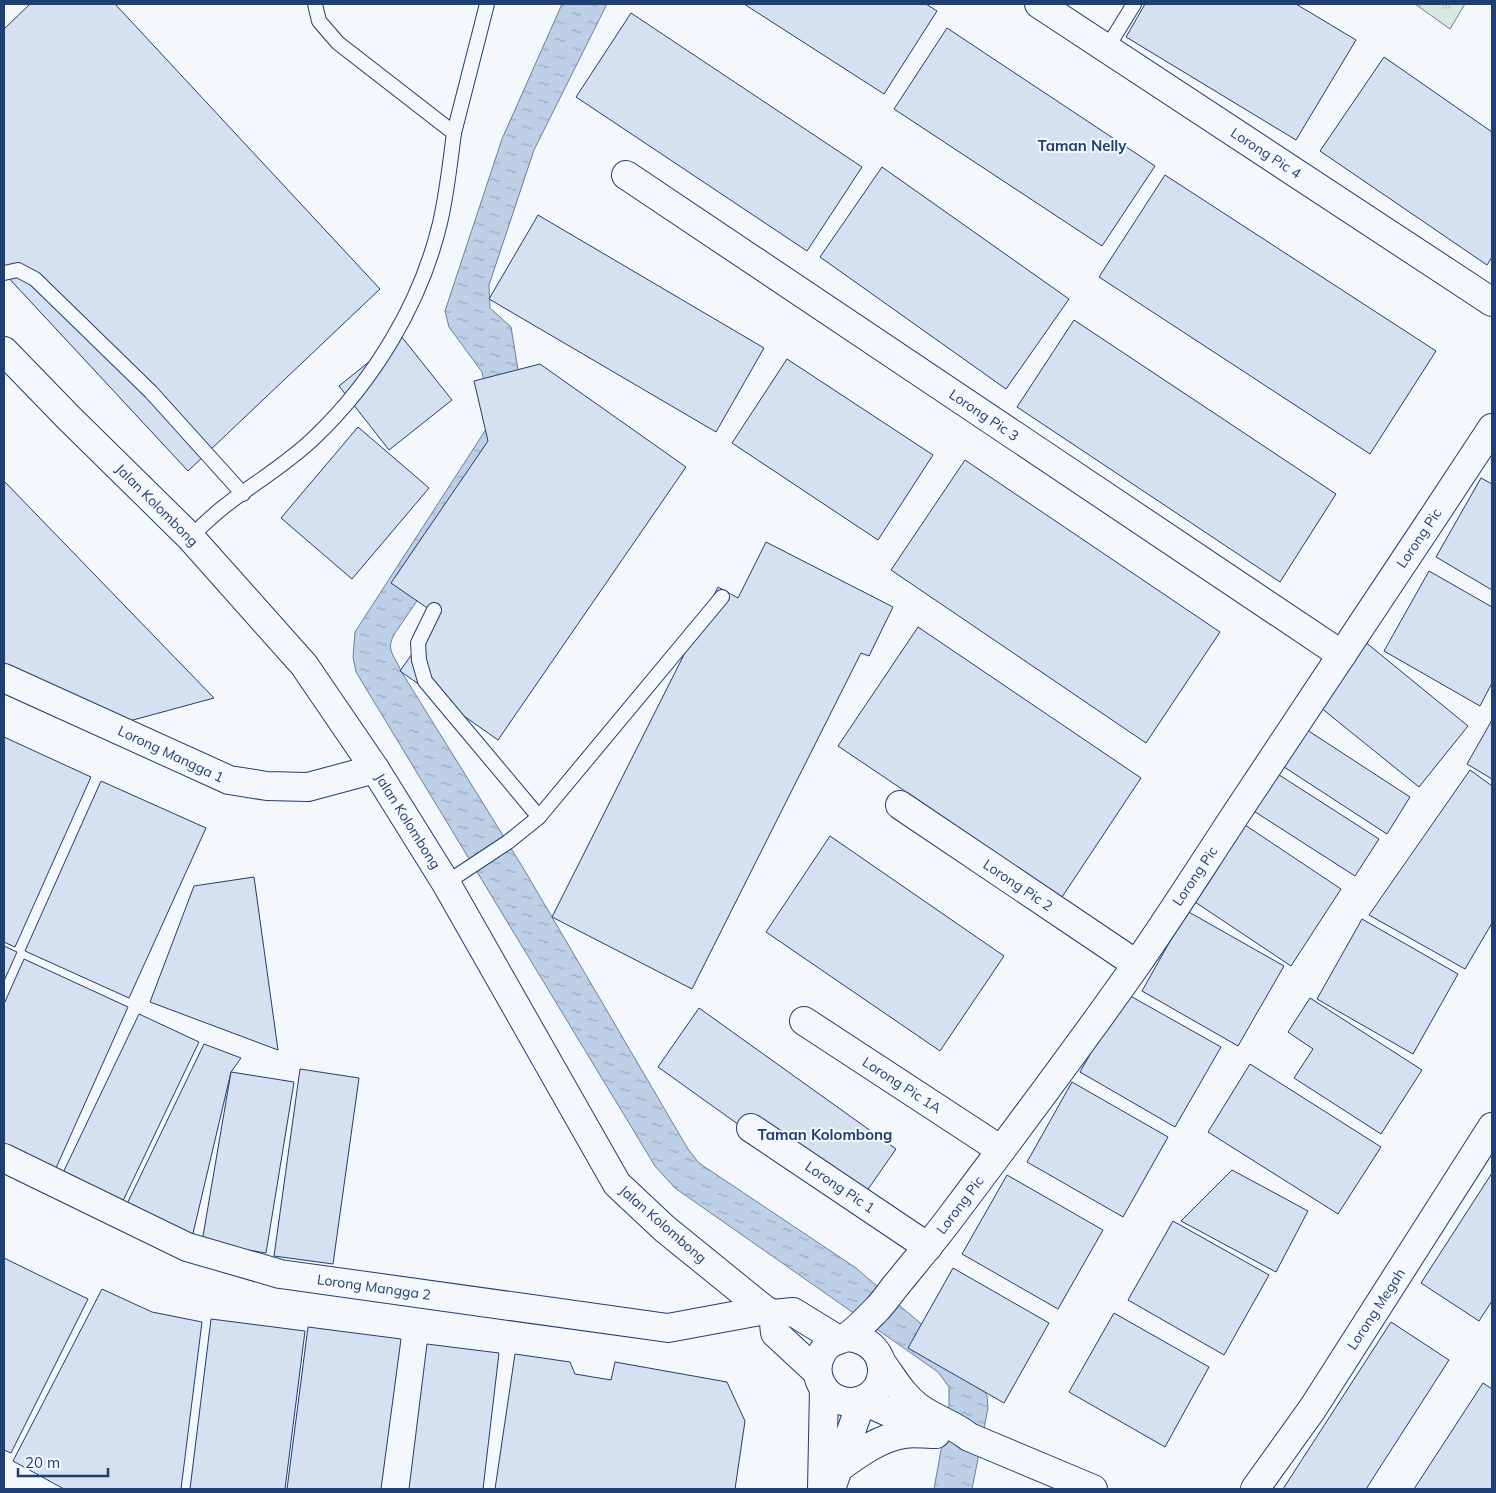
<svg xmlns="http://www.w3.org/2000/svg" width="1496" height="1493" viewBox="0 0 1496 1493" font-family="Mulish,sans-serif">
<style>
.park{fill:url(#park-tufts);stroke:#687fa3}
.water{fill:url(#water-ripples);stroke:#687fa3}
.building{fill:#d5e0f0;stroke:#1d3f73}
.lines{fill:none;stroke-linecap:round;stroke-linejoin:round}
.service-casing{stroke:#1d3f73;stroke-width:16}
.minor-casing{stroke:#1d3f73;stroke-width:30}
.tertiary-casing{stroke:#1d3f73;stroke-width:30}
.service{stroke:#f4f7fb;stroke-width:14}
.minor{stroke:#f4f7fb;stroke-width:28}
.tertiary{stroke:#f4f7fb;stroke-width:28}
.labels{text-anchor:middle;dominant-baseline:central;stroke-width:4;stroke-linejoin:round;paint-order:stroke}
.street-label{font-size:14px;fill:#1d3f73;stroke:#f4f7fb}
.neighbourhood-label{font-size:15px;font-weight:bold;fill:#1d3f73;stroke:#f4f7fb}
</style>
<defs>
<pattern id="park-tufts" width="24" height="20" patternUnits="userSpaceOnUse" patternTransform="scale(1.25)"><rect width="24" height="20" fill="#d7e8df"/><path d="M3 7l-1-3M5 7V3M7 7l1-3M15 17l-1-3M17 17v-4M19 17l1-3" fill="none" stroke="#b8c8c3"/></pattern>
<pattern id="water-ripples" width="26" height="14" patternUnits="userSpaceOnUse" patternTransform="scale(1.25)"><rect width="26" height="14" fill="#bed0e5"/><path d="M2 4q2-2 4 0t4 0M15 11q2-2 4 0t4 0" fill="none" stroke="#9aaabe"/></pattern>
</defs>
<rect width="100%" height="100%" fill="#f4f7fb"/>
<polygon class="park" points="1415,4 1465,4 1450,29"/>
<path class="water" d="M562 4H607L534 150 489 285 490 308 511 327 529 437 395 633C385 650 394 654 401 671L525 871 688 1149 699 1163 856 1268 962 1359 981 1384 987 1396 988 1408 972 1489H934L949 1405V1387L938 1372 675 1188 655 1166 356 672 353 657 355 632 492 420 482 372 449 327 445 311 502 139Z"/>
<g class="building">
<polygon points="30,4 115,4 380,289 188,471 4,273 4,29"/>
<polygon points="744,4 926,4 937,11 884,94"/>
<polygon points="1145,4 1296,4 1356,40 1296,140 1126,37"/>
<polygon points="631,13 862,167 807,251 576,97"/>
<polygon points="947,28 1155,166 1102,246 894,109"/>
<polygon points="1384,57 1492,132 1492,257 1487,265 1320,151"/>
<polygon points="882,167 1069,299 1006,389 820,257"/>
<polygon points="1165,175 1436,351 1370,454 1099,277"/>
<polygon points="538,215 764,348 716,432 489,299"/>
<polygon points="1074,320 1336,494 1280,582 1017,407"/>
<polygon points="401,336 452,400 389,450 339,386"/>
<polygon points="787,359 933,455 878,540 732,443"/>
<polygon points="540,364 686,467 498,740 400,671 439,616 391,583 488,441 474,381"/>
<polygon points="358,427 429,488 352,579 281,518"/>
<polygon points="965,460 1220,632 1146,743 891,570"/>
<polygon points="1481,478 1492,484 1492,590 1436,557"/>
<polygon points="4,481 214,698 122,723 4,668"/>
<polygon points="766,542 893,607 869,656 861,653 692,989 552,917 718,587 738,598"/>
<polygon points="1429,571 1492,607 1492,683 1480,706 1384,651"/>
<polygon points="918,627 1141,778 1062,897 838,746"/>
<polygon points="1364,641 1468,726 1419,787 1315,703"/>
<polygon points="1492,720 1492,779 1467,764"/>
<polygon points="1304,728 1410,797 1387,834 1281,765"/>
<polygon points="4,737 91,777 15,947 4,942"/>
<polygon points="1470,770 1492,786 1492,923 1465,969 1369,915"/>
<polygon points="1273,771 1379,839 1355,876 1249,808"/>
<polygon points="101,781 206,828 129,998 25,951"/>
<polygon points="1242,823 1341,889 1291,966 1192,900"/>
<polygon points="830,836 1004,956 940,1051 766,932"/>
<polygon points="254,877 278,1050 150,1002 194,886"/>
<polygon points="1187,911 1284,966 1238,1046 1142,991"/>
<polygon points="1362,919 1458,974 1413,1054 1317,999"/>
<polygon points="4,946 17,952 4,981"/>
<polygon points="24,959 128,1007 52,1177 4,1155 4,1004"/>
<polygon points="1125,993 1221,1047 1175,1127 1080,1072"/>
<polygon points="1310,998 1422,1070 1381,1134 1294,1078 1313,1049 1288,1032"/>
<polygon points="699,1008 896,1149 855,1208 658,1067"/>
<polygon points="139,1014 199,1042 120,1207 60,1179"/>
<polygon points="204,1044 241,1058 231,1072 191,1242 124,1210"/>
<polygon points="1250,1064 1381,1147 1338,1214 1208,1132"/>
<polygon points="300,1069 359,1078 333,1264 274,1256"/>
<polygon points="231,1072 294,1082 266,1253 202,1242"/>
<polygon points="1072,1082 1168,1137 1123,1217 1027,1162"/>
<polygon points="1232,1170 1308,1211 1276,1272 1181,1221"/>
<polygon points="1492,1173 1492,1301 1479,1321 1421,1283"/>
<polygon points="1007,1175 1103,1230 1058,1309 962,1254"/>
<polygon points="1173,1221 1269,1275 1224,1355 1128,1300"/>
<polygon points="4,1258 88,1299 11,1453 4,1450"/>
<polygon points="953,1268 1049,1323 1004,1403 908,1348"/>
<polygon points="102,1289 152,1312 202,1322 181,1489 64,1489 13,1461"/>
<polygon points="1114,1313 1209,1367 1165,1447 1069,1392"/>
<polygon points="211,1319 305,1331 285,1489 190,1489"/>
<polygon points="1391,1322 1449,1360 1366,1489 1283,1489"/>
<polygon points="308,1327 401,1339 381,1489 287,1489"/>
<polygon points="427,1344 499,1353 483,1489 409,1489"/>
<polygon points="515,1354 570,1362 575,1374 611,1380 615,1362 727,1382 745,1421 735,1489 495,1489"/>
<polygon points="1483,1383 1492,1389 1492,1489 1414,1489"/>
</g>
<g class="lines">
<g class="service-casing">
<g id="service">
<polyline points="1107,48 1134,4"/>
<polyline points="454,133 487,4"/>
<polyline points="4,273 18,270 35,279 151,392 243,494"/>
<path d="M190 537C200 528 210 518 221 509 251 485 286 465 314 438 374 381 421 303 440 223 447 193 450 163 454 133L338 43 319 21 315 4"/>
<polyline points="434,610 418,643 419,660 425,681 539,817"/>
<polyline points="446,883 508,842 539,817 722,597"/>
</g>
</g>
<g class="minor-casing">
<g id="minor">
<polyline points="1039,4 1492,302"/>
<polyline points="626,175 1342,655"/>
<polyline points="4,678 229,780 267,786 308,787 375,769"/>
<polyline points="900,805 1136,964"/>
<polyline points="804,1021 1001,1150"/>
<polyline points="751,1128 928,1247"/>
<polyline points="4,1158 187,1247 280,1274 668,1328 765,1310"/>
<path d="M881 1362C893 1378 902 1395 918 1407 934 1419 953 1424 969 1437L1093 1489"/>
<path d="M840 1467C859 1453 880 1438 904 1434 913 1432 923 1434 932 1434"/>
<polyline points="822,1489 824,1389"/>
<polyline points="831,1489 862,1400 936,1434"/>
<polyline points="1255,1489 1313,1408 1492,1127"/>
</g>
</g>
<g class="tertiary-casing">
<g id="tertiary">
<polyline points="4,351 69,418 190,537 304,665 375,769 446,883 617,1184 665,1229 765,1310 773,1314 793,1312 837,1339"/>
<polyline points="773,1314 775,1333 817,1372"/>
<path d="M847 1337C896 1341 891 1403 848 1402 824 1400 810 1374 822 1353 829 1340 838 1342 848 1336 857 1330 870 1316 877 1309 885 1301 891 1291 898 1283 915 1262 932 1242 948 1221 1012 1136 1076 1051 1137 964 1176 908 1212 850 1250 793 1331 671 1412 550 1492 428"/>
</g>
</g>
<use href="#service" class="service"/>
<use href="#minor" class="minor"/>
<use href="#tertiary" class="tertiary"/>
</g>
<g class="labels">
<g class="street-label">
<text transform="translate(1266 153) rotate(33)">Lorong Pic 4</text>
<text transform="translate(984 415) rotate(34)">Lorong Pic 3</text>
<text transform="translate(157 505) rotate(45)">Jalan Kolombong</text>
<text transform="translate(1419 538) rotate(-56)">Lorong Pic</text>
<text transform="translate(171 754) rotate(25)">Lorong Mangga 1</text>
<text transform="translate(408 821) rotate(58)">Jalan Kolombong</text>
<text transform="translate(1195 876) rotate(-56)">Lorong Pic</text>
<text transform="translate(1018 885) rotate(34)">Lorong Pic 2</text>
<text transform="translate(902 1085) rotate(33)">Lorong Pic 1A</text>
<text transform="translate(840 1187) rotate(34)">Lorong Pic 1</text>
<text transform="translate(960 1205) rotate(-53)">Lorong Pic</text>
<text transform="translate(663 1224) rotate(41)">Jalan Kolombong</text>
<text transform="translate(374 1287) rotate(8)">Lorong Mangga 2</text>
<text transform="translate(1376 1309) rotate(-57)">Lorong Megah</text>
</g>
<g class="neighbourhood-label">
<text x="1082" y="145">Taman Nelly</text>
<text x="825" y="1134">Taman Kolombong</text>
</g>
</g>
<rect width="1496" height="1493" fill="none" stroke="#1d3f73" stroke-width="10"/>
<path d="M18 1468v8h90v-8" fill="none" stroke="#1d3f73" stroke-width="2.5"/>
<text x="25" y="1468" font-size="15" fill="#1d3f73" stroke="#f4f7fb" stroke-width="4" paint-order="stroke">20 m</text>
</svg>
